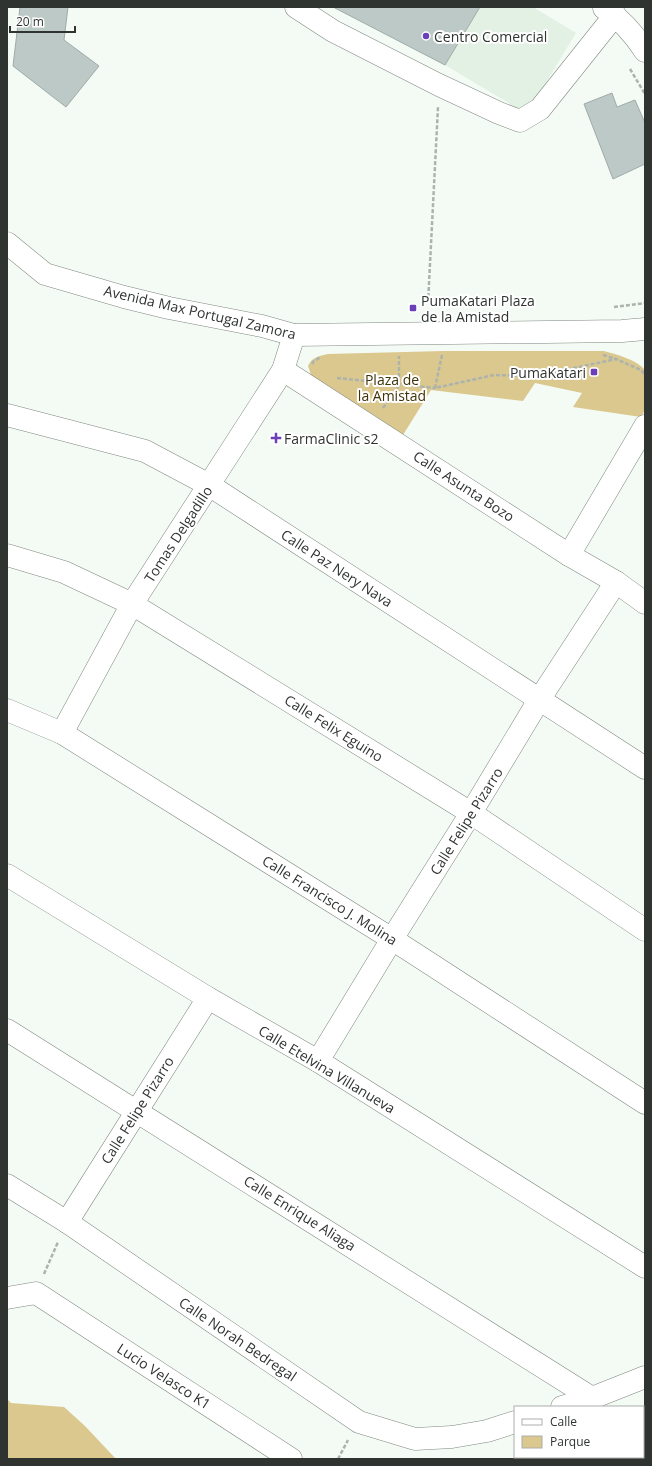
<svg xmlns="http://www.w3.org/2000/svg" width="652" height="1466" viewBox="0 0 652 1466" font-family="'Open Sans',sans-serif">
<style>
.built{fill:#e2f1e4}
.green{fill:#dbc88f}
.building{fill:#bdc9c6;stroke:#a0aba9}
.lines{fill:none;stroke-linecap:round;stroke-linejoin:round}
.minor-casing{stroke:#808881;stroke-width:23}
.path{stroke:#acb3ad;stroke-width:2.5;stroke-dasharray:4 2;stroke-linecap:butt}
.minor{stroke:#fff;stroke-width:22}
.poi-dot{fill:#6b3fb7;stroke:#fff;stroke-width:1.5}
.labels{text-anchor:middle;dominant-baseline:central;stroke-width:4;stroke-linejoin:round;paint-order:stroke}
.poi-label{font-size:14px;fill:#303431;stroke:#fff;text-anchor:start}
.street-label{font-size:14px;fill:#303431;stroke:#fff}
.park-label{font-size:14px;fill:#403308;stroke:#fff}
</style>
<rect width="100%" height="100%" fill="#f3fbf4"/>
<polygon class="built" points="480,7 533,7 576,33 527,114 445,65"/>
<g class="green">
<path d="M443 351H604C617 355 636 359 645 370V410L641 417 573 407 582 393 535 383 523 401 431 390 403 435 317 381 311 375 308 366C312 357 319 356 328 354Z"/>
<polygon points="7,1399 11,1403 64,1407 85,1426 116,1459 7,1459"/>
</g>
<g class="building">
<polygon points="20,7 68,7 64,40 99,66 66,107 13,66"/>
<polygon points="333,7 480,7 445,65"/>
<polygon points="612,93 617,107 635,100 645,123 645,164 613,179 584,104"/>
</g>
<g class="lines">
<g class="minor-casing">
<g id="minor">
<polyline points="296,7 333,31 439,85 499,113 520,121 540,109 615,15"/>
<path d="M604 8C621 19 634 34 645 51"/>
<polyline points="7,243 45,274 124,297 169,308 262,326 294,335 622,331 645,329"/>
<polyline points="283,370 569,555 616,582 645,603"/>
<polyline points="7,415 145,451 209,485 645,768"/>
<polyline points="7,555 64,572 132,604 471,813 645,930"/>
<polyline points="569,555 645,426"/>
<polyline points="7,710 62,733 392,939 645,1103"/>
<polyline points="62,733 132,604 283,370 294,335"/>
<polyline points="7,875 208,998 318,1061 645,1267"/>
<polyline points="7,1030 592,1398"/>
<polyline points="318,1061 392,939 471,813 539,700 616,582"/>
<polyline points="7,1185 67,1222 359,1422 415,1439 452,1437 487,1431 515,1422"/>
<polyline points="67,1222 208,998"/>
<polyline points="7,1298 36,1293 291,1459"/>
<polyline points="562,1407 592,1398 645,1377"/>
</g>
</g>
<g class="path">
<polyline points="630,69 645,94"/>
<polyline points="428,303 438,107"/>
<polyline points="614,307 645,303"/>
<polyline points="442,355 435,388 494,375 537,376 616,359 641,370 645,375"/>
<polyline points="603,355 616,359"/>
<polyline points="312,364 314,361 321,357"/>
<polyline points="337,378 435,388"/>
<polyline points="383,408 397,389 399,384 399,356"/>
<polyline points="44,1274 58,1242"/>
<polyline points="338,1459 348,1440"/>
</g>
<use href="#minor" class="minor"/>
</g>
<g class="poi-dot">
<circle cx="426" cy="36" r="4"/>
<rect x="409" y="304" width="8" height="8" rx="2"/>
<rect x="590" y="368" width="8" height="8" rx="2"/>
<path d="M274 432h4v4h4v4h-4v4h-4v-4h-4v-4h4z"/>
</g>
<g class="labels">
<g class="poi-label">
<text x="434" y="36">Centro Comercial</text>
<text x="421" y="300">PumaKatari Plaza<tspan x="421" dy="16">de la Amistad</tspan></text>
<text x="586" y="372" text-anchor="end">PumaKatari</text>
<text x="284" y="438">FarmaClinic s2</text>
</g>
<g class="street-label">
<text transform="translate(200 312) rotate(13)">Avenida Max Portugal Zamora</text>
<text transform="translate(464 486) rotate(33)">Calle Asunta Bozo</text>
<text transform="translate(178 534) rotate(-57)">Tomas Delgadillo</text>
<text transform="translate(337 568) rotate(33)">Calle Paz Nery Nava</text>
<text transform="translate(334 728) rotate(32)">Calle Felix Eguino</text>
<text transform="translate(466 821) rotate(-58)">Calle Felipe Pizarro</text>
<text transform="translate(330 900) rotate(32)">Calle Francisco J. Molina</text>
<text transform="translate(327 1069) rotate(31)">Calle Etelvina Villanueva</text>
<text transform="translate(137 1110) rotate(-58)">Calle Felipe Pizarro</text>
<text transform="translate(300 1213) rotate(32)">Calle Enrique Aliaga</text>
<text transform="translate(238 1339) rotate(34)">Calle Norah Bedregal</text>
<text transform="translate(164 1376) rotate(33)">Lucio Velasco K1</text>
</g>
<g class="park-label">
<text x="392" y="379">Plaza de<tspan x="392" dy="16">la Amistad</tspan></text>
</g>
</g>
<rect width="652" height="1466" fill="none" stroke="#303431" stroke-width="16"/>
<rect x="514" y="1406" width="130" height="52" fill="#ffffff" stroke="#acaead"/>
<rect x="522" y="1419" width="20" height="6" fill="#ffffff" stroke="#acaead"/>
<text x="550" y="1426" font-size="12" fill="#303431">Calle</text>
<rect x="522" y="1436" width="20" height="12" fill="#dbc88f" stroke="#acaead"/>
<text x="550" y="1446" font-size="12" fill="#303431">Parque</text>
<path d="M10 26v6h65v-6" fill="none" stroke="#303431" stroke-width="2"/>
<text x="16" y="26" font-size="12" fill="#303431" stroke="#ffffff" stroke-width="3" paint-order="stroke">20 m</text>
</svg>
